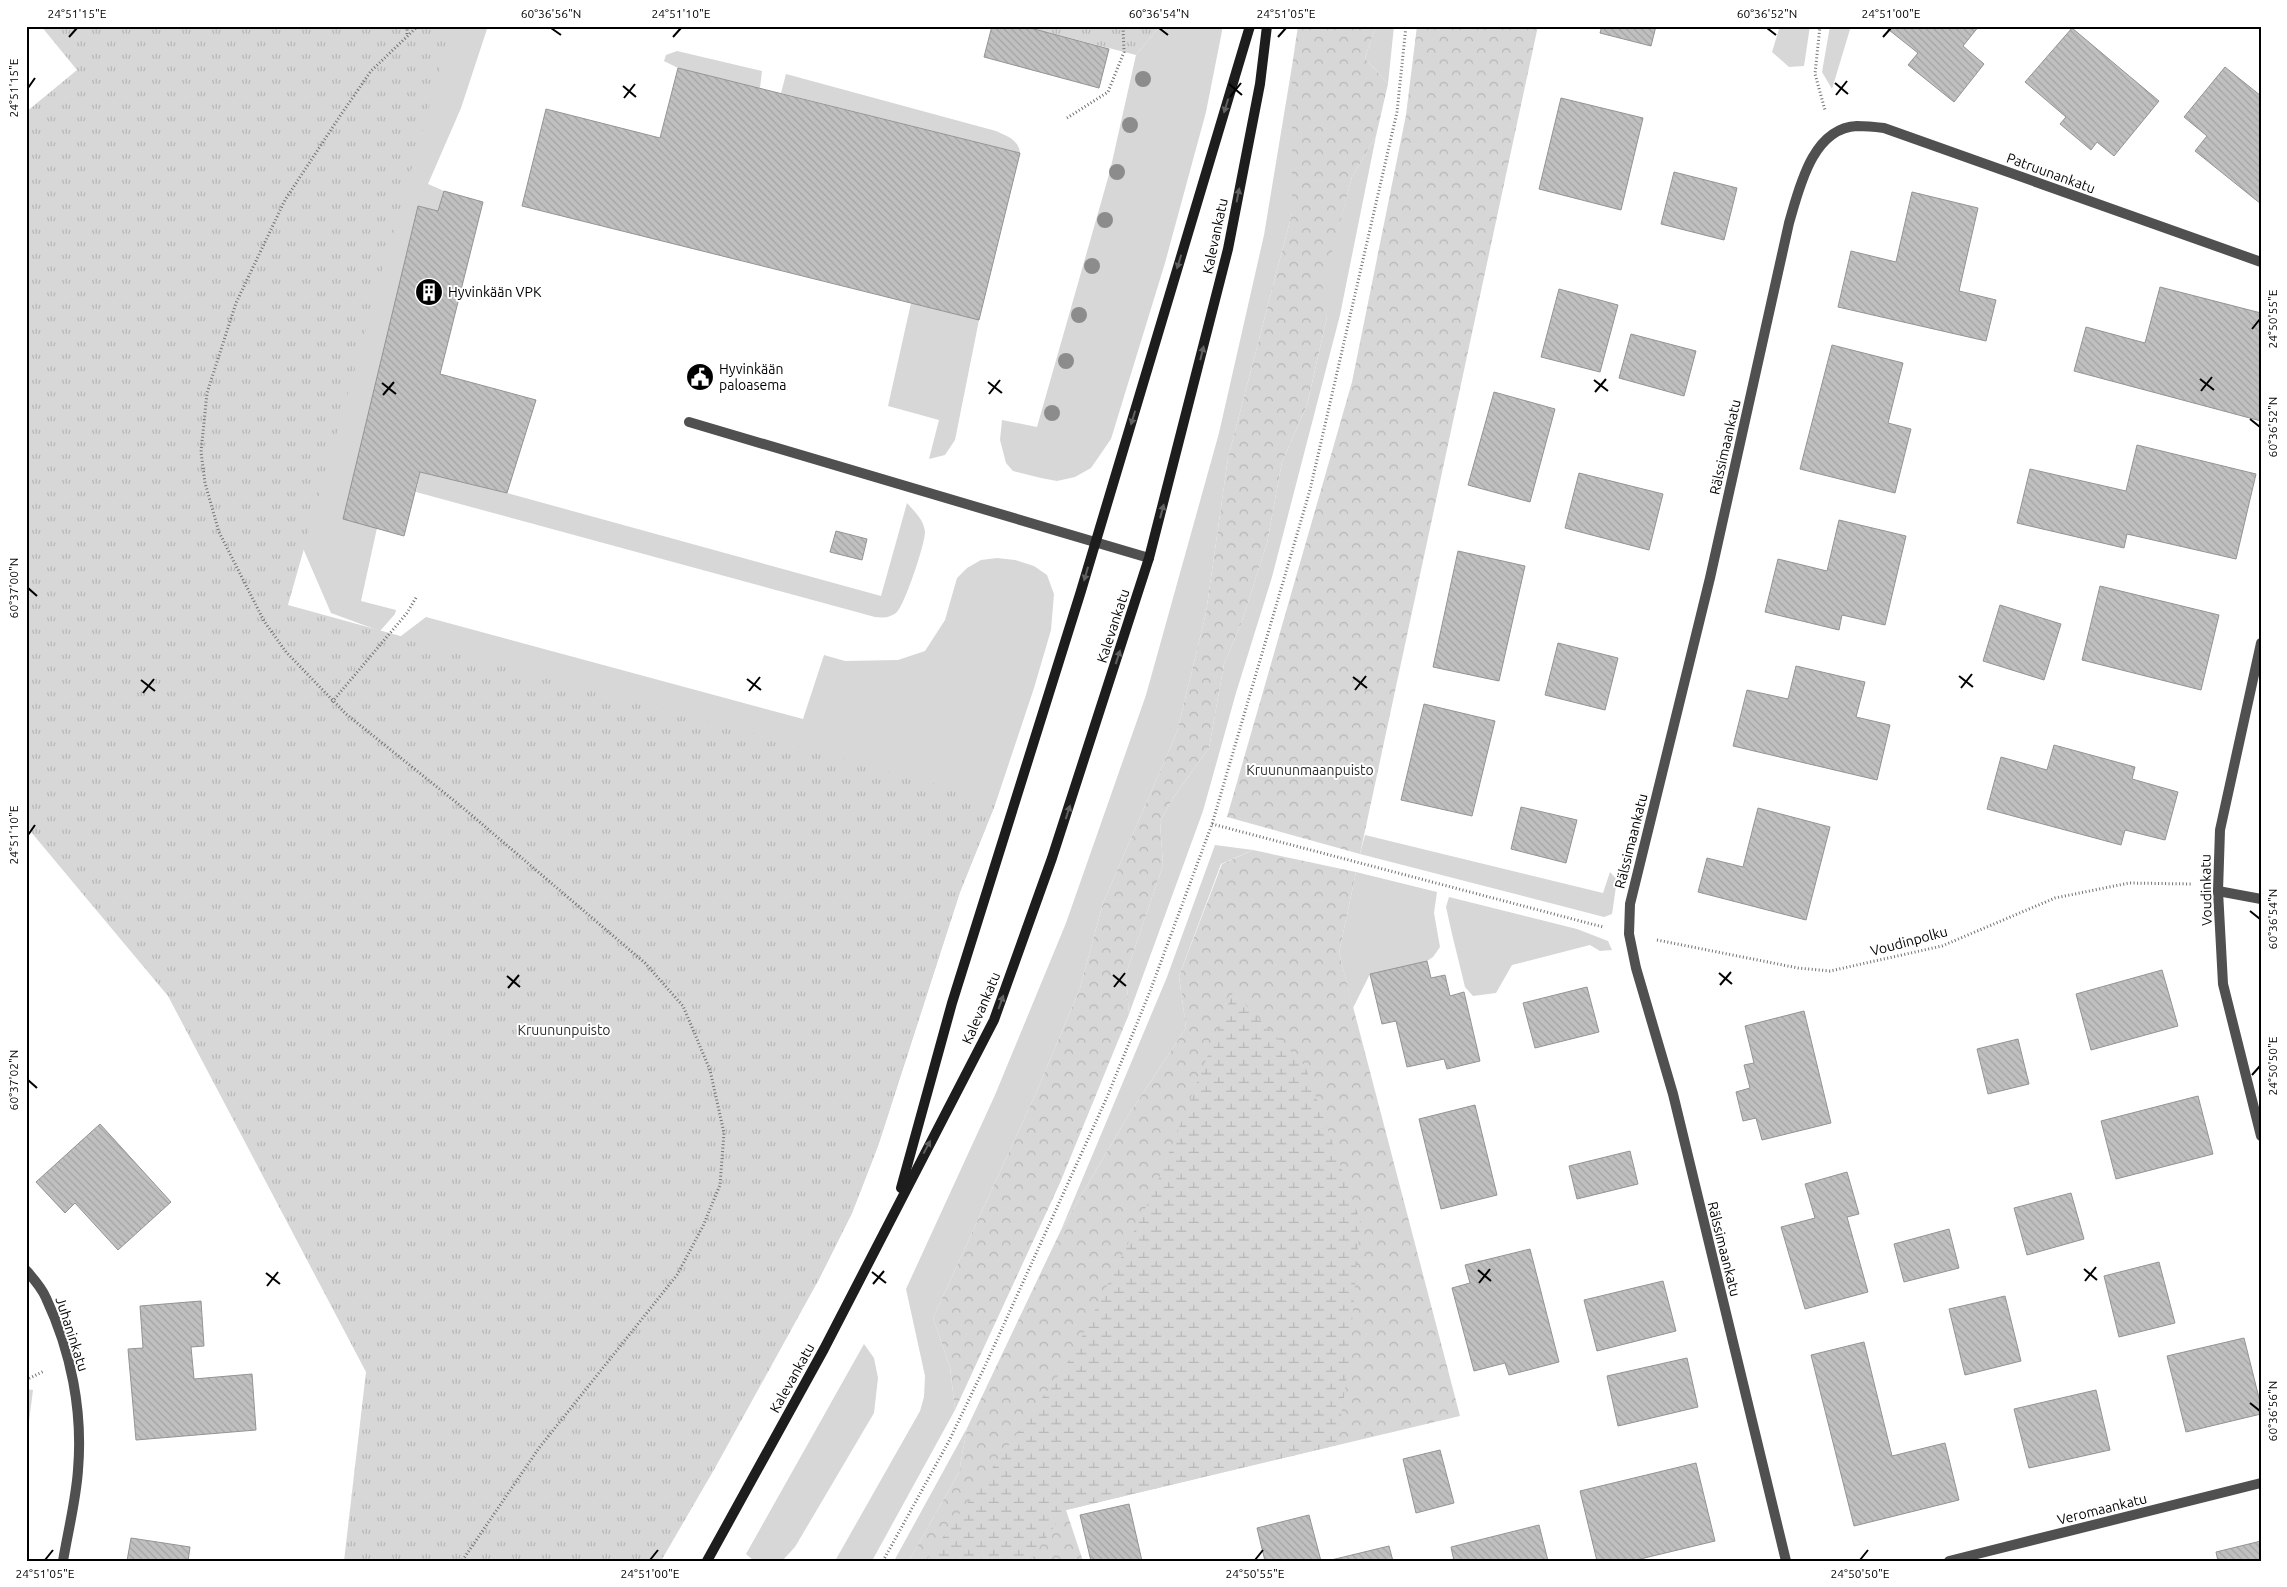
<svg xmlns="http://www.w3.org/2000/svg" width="2287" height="1587" viewBox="0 0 2287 1587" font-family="Ubuntu,sans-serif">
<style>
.grass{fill:#d7d7d7}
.forest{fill:url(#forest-crowns)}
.wetland{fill:url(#wetland-marsh)}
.park{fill:url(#park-tufts)}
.building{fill:url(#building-back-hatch);stroke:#949494}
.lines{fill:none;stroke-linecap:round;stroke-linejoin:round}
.path{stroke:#727272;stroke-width:3;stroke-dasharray:1 2.5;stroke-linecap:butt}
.lane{stroke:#505050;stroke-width:10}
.street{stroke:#505050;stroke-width:10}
.secondary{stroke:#1d1d1d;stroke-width:10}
.tree{fill:#8c8c8c}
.oneway{fill:#616161}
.ticks{fill:none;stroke:#000;stroke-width:2}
.labels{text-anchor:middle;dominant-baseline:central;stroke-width:4;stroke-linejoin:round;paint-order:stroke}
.street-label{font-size:14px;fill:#000;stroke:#fff}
.poi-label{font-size:14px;fill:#000;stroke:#fff;text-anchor:start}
.park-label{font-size:14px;fill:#2e2e2e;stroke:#fff}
.neatline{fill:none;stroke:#000;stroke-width:2}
.ticks-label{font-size:12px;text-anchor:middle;fill:#000}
</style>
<defs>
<pattern id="forest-crowns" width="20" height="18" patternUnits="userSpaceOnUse" patternTransform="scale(1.25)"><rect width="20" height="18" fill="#d7d7d7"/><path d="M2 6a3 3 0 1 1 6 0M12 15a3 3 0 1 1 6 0" fill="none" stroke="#b7b7b7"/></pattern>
<pattern id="wetland-marsh" width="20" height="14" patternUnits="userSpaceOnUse" patternTransform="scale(1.25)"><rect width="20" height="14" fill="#d7d7d7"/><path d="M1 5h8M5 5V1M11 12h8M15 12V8" fill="none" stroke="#b7b7b7"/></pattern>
<pattern id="park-tufts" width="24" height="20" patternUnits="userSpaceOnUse" patternTransform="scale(1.25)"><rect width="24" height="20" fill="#d7d7d7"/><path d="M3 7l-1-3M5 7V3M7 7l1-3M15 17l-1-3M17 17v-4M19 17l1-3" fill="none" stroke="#b7b7b7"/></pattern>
<pattern id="building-back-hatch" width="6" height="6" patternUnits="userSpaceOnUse" patternTransform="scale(1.25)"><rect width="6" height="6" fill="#c0c0c0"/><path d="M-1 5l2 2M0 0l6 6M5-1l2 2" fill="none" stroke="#a3a3a3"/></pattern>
</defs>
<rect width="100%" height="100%" fill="#fff"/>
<g class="grass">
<polygon points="451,26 488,26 461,108 428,184 444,191 438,211 418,206 377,528 361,601 396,610 395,614 380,631 331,613 299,539"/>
<polygon points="1160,26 1223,26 1206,112 1165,263 1111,439 1091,468 1075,477 1057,481 1041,478 1013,471 1006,463 1000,440 1002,420 1037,427 1110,171 1136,55"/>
<polygon points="1376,26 1394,26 1388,84 1365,58"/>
<polygon points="1780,26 1810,26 1804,66 1789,67 1772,52"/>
<polygon points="1830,26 1851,26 1832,89 1822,72"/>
<polygon points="677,51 762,71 760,88 678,68 664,61 666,55"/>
<polygon points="1292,66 1292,213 1228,458 1206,613 1177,732 1103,903 1080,988 1036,1093 933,1318 950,1367 955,1410 872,1561 835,1561 920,1411 924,1397 925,1376 906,1289 995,1095 1066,923 1146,695 1219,433 1264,235"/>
<path d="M786 74 996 131C1007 136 1019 140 1020 153L781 93Z"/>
<polygon points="1376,136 1340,315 1272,577 1236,693 1203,811 1129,1014 1126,974 1163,865 1160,821 1173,798 1209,748 1224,664 1241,624 1267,543 1282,462 1307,405 1327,317 1319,299 1352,177"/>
<polygon points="911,303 979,320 955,440 945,455 929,459 939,420 888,406"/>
<path d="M420 472 507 493 881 596 907 503C915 512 924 520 925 532 925 544 905 604 897 612 890 618 883 618 875 617L416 492Z"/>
<polygon points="997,558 1015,560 1034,566 1047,575 1054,594 1051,630 1034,688 995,805 960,892 878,1146 852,1213 818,1281 397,639 426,617 803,719 824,655 845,661 898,660 925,651 945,620 957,578 967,568 981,560"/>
<polygon points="1365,835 1603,893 1610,872 1617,880 1612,914 1604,917 1360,854"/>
<polygon points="1215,845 1253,850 1221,864 1179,976 1186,1028 1129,1114 1061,1230 1167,977"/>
<polygon points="1356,872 1437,892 1434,913 1440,947 1433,957 1427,961 1370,974 1353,1008 1339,953"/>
<polygon points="1449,897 1577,929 1608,941 1612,950 1600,951 1590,945 1512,965 1496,993 1473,996 1465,987 1452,934 1446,907"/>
<polygon points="864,1344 874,1358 878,1378 874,1413 795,1547 782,1561 754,1561 746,1554"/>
<polygon points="967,1428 959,1472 909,1561 894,1561"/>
</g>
<g class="forest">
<polygon points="1298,26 1376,26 1365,58 1388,84 1376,136 1352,177 1320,298 1327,317 1307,405 1282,462 1267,543 1241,624 1224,664 1209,748 1173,798 1160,821 1163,865 1126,974 1129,1014 1060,1183 955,1410 950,1367 933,1318 1036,1093 1080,988 1103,903 1177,732 1206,613 1228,458 1292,213 1292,66"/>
<polygon points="1417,26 1538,26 1360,854 1227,817 1352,382 1406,115"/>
<polygon points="1253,850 1356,872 1339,953 1460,1416 1066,1510 1083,1561 909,1561 959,1472 967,1428 1061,1230 1129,1114 1186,1028 1179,976 1222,864"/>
</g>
<polygon class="wetland" points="1233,992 1305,1066 1360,1220 1349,1362 1337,1445 1066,1510 1030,1561 926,1561 1072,1356 1153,1193"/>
<g class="park">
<polygon points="41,26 452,26 288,605 932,783 995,805 960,892 878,1146 852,1213 818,1281 715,1468 661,1561 344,1561 366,1372 168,996 26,826 26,112 77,70"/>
<polygon points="1023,26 1160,26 1136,55"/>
<polygon points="26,1389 33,1390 26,1445"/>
</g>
<g class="building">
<polygon points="992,26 1023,26 1109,49 1099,88 984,57"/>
<polygon points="1602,26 1656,26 1651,46 1600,33"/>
<polygon points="1884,26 1979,26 1963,46 1984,64 1954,102 1908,65 1918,53"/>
<polygon points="2072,28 2159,101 2114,156 2097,142 2091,150 2060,124 2066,117 2025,82"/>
<polygon points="2225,67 2261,96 2261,204 2195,151 2207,136 2184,117"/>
<polygon points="678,68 1020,153 979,320 522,206 546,109 660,138"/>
<polygon points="1561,98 1643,118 1621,210 1539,189"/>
<polygon points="1674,172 1737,188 1724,240 1661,224"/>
<polygon points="444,191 483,202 440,374 536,400 507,493 420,472 404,536 343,519 418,206 438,211"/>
<polygon points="1912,192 1978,208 1959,291 1996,300 1986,341 1838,307 1851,251 1896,262"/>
<polygon points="2160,287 2261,313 2261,421 2074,371 2086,327 2145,343"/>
<polygon points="1559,289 1618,305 1600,372 1541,357"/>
<polygon points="1631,334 1696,351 1684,396 1619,378"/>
<polygon points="1832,345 1903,363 1888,423 1911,429 1895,493 1800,469"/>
<polygon points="1494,392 1555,409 1530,502 1468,485"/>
<polygon points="2137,445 2256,474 2236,559 2127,534 2124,548 2017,523 2030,469 2126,491"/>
<polygon points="1579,473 1663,494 1649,550 1565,528"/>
<polygon points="1839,520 1906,536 1885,625 1842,615 1839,630 1765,612 1778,559 1827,571"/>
<polygon points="836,531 867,539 862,560 830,552"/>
<polygon points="1458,551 1525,566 1499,681 1433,667"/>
<polygon points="2100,586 2219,615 2201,690 2082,660"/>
<polygon points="2000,605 2061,624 2044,680 1983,661"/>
<polygon points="1558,643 1618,658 1605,710 1545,695"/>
<polygon points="1796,666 1865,682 1856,717 1890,725 1877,780 1733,746 1747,690 1788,699"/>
<polygon points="1424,704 1495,721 1472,816 1401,800"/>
<polygon points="2054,745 2135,767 2132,779 2178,792 2165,840 2125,830 2121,845 1987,809 2001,757 2047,770"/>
<polygon points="1521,807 1577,820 1566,863 1511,849"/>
<polygon points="1758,808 1830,827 1806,920 1698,892 1707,858 1743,867"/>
<polygon points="1427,961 1431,978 1445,975 1450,996 1464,992 1480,1061 1447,1069 1444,1059 1407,1067 1396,1021 1382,1024 1370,974"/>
<polygon points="2162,970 2178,1026 2091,1050 2076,994"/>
<polygon points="1587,987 1599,1032 1535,1048 1523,1003"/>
<polygon points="1804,1011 1831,1123 1762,1140 1756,1118 1743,1121 1736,1092 1750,1088 1744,1065 1754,1063 1745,1026"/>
<polygon points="2018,1039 2029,1084 1988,1094 1977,1049"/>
<polygon points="2198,1096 2213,1154 2116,1179 2101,1121"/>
<polygon points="1475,1105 1497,1195 1441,1209 1419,1119"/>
<polygon points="100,1124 171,1202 118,1250 75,1203 65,1213 36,1182"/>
<polygon points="1630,1151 1638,1184 1577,1199 1569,1166"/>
<polygon points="1847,1172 1859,1214 1847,1217 1868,1292 1805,1309 1781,1227 1815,1218 1805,1184"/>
<polygon points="2071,1193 2084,1239 2027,1255 2014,1208"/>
<polygon points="1949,1229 1959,1268 1904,1282 1894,1244"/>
<polygon points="1530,1249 1559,1362 1509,1375 1505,1363 1474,1371 1452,1288 1470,1283 1465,1265"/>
<polygon points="2159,1262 2175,1323 2119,1337 2104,1276"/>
<polygon points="1663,1281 1676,1331 1597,1351 1584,1300"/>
<polygon points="2005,1296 2021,1361 1965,1375 1949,1309"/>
<polygon points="201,1301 204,1346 191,1347 194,1379 252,1374 256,1430 136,1440 128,1349 143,1348 140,1306"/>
<polygon points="2244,1338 2261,1406 2261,1414 2186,1432 2167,1356"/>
<polygon points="1864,1342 1892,1456 1945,1443 1959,1500 1854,1526 1811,1355"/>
<polygon points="1687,1358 1698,1407 1618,1426 1607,1376"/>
<polygon points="2096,1390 2110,1450 2029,1468 2014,1409"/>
<polygon points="1440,1450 1454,1503 1416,1513 1403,1459"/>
<polygon points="1696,1463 1715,1541 1632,1561 1597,1561 1580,1491"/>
<polygon points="1129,1504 1142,1561 1091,1561 1080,1515"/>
<polygon points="1309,1515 1321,1561 1265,1561 1257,1528"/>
<polygon points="1539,1525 1548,1561 1454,1561 1451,1547"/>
<polygon points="131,1538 190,1547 188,1561 127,1561"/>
<polygon points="2261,1541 2261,1561 2218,1561 2216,1552"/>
<polygon points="1389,1546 1393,1561 1327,1561"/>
</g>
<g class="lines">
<g class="path">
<polyline points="407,26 407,36"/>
<polyline points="418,26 371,71 340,116 285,200 236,303 207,393 201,452 205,483 219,532 264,621 286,652 346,714 462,807 645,963 683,1006 710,1070 724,1133 720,1185 703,1226 677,1275 539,1448 462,1561"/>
<polyline points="1820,26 1815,74 1825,110"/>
<polyline points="1067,118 1108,92 1124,52 1123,26"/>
<polyline points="332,702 407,613 417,596"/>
<polyline points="1212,824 1603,927"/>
<polyline points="1657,940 1798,968 1830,971 1942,946 2055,898 2129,883 2192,884"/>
<polyline points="26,1380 44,1371"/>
<polyline points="883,1561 949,1441 985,1366 1108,1095 1152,986 1212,824 1310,490 1397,112 1406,26"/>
</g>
<polyline class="lane" points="689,422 1149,558"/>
<g class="street">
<polyline points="2261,643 2220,830 2218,891 2223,984 2261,1136"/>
<polyline points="2218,891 2261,899"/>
<path d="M26 1270C33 1278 42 1288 46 1298 71 1351 83 1411 78 1470 76 1500 68 1531 63 1561"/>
<path d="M1786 1561 1673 1094 1636 968 1629 934 1630 904 1710 578 1789 223C1799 189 1812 128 1857 126 1866 126 1876 127 1884 128L2261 262"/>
<polyline points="1949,1561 2261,1483"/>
</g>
<g class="secondary">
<polyline points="901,1188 952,1003 1081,591 1250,26"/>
<polyline points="707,1561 824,1349 994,1020 1052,858 1149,558 1228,249 1260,84 1267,26"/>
</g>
</g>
<g class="tree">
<circle cx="1143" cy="79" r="8"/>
<circle cx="1130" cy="125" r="8"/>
<circle cx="1117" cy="172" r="8"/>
<circle cx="1105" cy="220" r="8"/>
<circle cx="1092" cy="266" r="8"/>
<circle cx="1079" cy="315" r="8"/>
<circle cx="1066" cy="361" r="8"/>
<circle cx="1052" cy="413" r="8"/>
</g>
<defs><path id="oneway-solid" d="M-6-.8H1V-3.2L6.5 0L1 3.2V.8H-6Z" transform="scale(1.25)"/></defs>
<g class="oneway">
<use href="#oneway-solid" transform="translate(1226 106) rotate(107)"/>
<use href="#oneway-solid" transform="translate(1238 195) rotate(-79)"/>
<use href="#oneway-solid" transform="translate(1179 262) rotate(107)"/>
<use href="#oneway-solid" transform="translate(1202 353) rotate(-76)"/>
<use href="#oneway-solid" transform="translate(1133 418) rotate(107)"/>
<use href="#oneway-solid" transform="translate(1162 511) rotate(-75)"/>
<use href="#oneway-solid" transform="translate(1086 574) rotate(106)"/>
<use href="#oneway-solid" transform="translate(1118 657) rotate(-72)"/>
<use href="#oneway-solid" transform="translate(1068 812) rotate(-72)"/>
<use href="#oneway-solid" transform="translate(1001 1002) rotate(-70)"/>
<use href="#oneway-solid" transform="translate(927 1147) rotate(-62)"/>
</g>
<path class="ticks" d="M551 28 561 35M1159 28 1168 35M1767 28 1776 35M69 37 77 28M673 37 681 28M1278 37 1286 28M1883 37 1891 28M1835 83 1848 94M1229 84 1242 95M623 86 636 97M28 88 35 78M1836 95 1847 81M1230 97 1241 83M624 98 635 84M2252 329 2260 319M2200 379 2214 390M1594 380 1608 391M988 382 1002 393M382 383 396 394M2201 391 2212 377M1595 392 1606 379M989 394 1000 380M383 395 394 382M2250 419 2260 427M28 588 37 596M1959 676 1973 687M1353 677 1367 688M747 679 761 690M141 680 155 691M1961 688 1972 674M1355 690 1366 676M749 691 760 677M143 693 154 679M28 835 35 825M2250 911 2260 919M1719 973 1732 984M1113 975 1126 986M507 976 520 987M1720 985 1731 972M1114 987 1125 973M508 988 519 975M2252 1075 2260 1066M28 1080 37 1088M2084 1269 2097 1280M1478 1270 1491 1281M872 1272 886 1283M266 1273 280 1284M2085 1281 2096 1267M1479 1283 1490 1269M873 1284 884 1271M267 1286 278 1272M2250 1403 2260 1411M45 1560 53 1550M650 1560 658 1550M1255 1560 1263 1550M1860 1560 1868 1550"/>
<defs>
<g id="building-disc" transform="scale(1.4375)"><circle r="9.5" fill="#000" stroke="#fff"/><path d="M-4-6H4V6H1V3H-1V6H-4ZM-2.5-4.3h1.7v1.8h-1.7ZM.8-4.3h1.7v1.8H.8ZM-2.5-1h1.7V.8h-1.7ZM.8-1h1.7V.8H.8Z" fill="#fff"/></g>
<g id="civic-disc" transform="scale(1.4375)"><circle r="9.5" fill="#000" stroke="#fff"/><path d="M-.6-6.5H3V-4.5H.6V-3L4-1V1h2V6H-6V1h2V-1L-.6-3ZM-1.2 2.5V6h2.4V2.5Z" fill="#fff"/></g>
</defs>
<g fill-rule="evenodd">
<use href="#building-disc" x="429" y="292"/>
<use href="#civic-disc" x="700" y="377"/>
</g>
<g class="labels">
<g class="street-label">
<text transform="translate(2051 173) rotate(20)">Patruunankatu</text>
<text transform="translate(1215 236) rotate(-78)">Kalevankatu</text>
<text transform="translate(1725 447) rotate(-77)">Rälssimaankatu</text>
<text transform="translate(1113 626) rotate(-72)">Kalevankatu</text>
<text transform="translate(1631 841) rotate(-76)">Rälssimaankatu</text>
<text transform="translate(2206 890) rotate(-91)">Voudinkatu</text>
<text transform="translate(1909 941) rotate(-15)">Voudinpolku</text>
<text transform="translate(981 1008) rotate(-67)">Kalevankatu</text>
<text transform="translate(1724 1249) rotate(76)">Rälssimaankatu</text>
<text transform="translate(72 1334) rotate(72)">Juhaninkatu</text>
<text transform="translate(792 1378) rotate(-61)">Kalevankatu</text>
<text transform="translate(2102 1509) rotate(-14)">Veromaankatu</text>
</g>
<g class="poi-label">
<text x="448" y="292">Hyvinkään VPK</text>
<text x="719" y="369">Hyvinkään<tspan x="719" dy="16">paloasema</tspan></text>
</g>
<g class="park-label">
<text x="1310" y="770">Kruununmaanpuisto</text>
<text x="564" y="1030">Kruununpuisto</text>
</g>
</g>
<rect width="2287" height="1587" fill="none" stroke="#ffffff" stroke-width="55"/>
<rect x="28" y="28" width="2232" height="1532" class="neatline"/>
<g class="ticks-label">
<text x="77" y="18">24°51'15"E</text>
<text x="551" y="18">60°36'56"N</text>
<text x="681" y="18">24°51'10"E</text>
<text x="1159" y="18">60°36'54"N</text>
<text x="1286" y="18">24°51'05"E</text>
<text x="1767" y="18">60°36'52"N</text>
<text x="1891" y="18">24°51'00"E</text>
<text transform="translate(14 88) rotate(-90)" y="4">24°51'15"E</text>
<text transform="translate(2273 319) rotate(-90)" y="4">24°50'55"E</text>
<text transform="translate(2273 427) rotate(-90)" y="4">60°36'52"N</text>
<text transform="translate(14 588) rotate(-90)" y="4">60°37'00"N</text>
<text transform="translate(14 835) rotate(-90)" y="4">24°51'10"E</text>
<text transform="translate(2273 919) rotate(-90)" y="4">60°36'54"N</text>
<text transform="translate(2273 1066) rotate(-90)" y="4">24°50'50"E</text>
<text transform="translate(14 1080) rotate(-90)" y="4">60°37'02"N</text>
<text transform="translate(2273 1411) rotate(-90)" y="4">60°36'56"N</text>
<text x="45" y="1578">24°51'05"E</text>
<text x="650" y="1578">24°51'00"E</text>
<text x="1255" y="1578">24°50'55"E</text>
<text x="1860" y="1578">24°50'50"E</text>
</g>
</svg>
